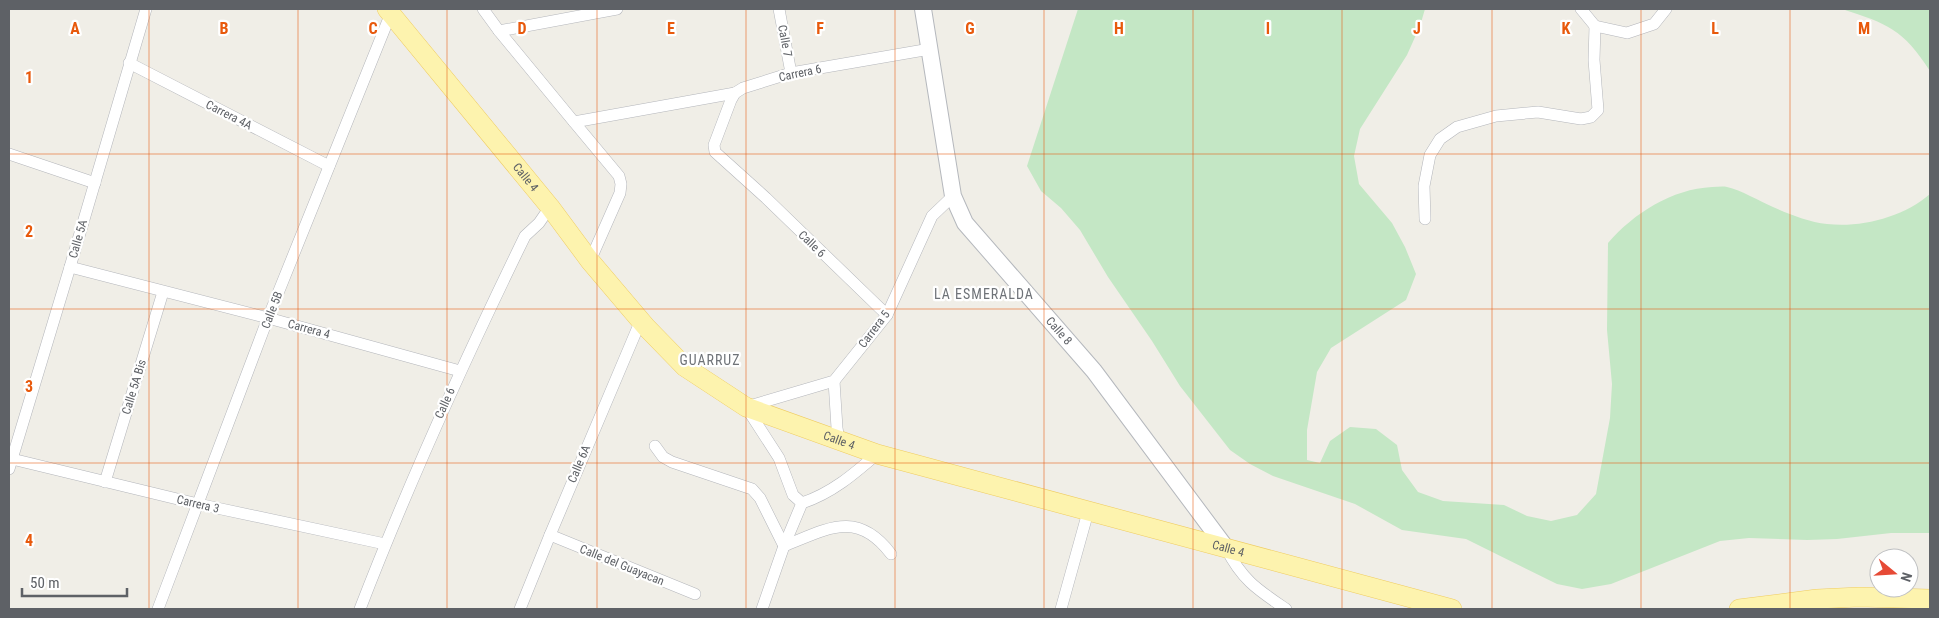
<svg xmlns="http://www.w3.org/2000/svg" width="1939" height="618" viewBox="0 0 1939 618" font-family="'Roboto Condensed',sans-serif">
<style>
.green{fill:#c4e7c5}
.lines{fill:none;stroke-linecap:round;stroke-linejoin:round}
.minor-casing{stroke:#b4b6bb;stroke-width:12}
.secondary-casing{stroke:#b5b8bd;stroke-width:18}
.primary-casing{stroke:#efcc61;stroke-width:20}
.minor{stroke:#fff;stroke-width:11}
.secondary{stroke:#fff;stroke-width:16}
.primary{stroke:#fdf3ae;stroke-width:19}
.grid{fill:none;stroke:#e8590c;stroke-width:1;stroke-opacity:0.55}
.labels{text-anchor:middle;dominant-baseline:central;stroke-width:4.5;stroke-linejoin:round;paint-order:stroke}
.street-label{font-size:12px;fill:#5e6166;stroke:#fff}
.neighbourhood-label{font-size:14px;letter-spacing:1px;fill:#6f7378;stroke:#fff}
.grid-label{font-size:16px;text-anchor:middle;font-weight:bold;fill:#e8590c;stroke:#fff;stroke-width:4.5;stroke-linejoin:round;paint-order:stroke}
</style>
<rect width="100%" height="100%" fill="#f0eee7"/>
<g class="green">
<path d="M1078 9H1425L1420 26 1407 55 1360 129 1354 156 1359 184 1392 223 1405 247 1416 274 1406 300 1331 348 1317 372 1307 430V460L1320 463 1330 441 1350 427 1376 429 1397 445 1402 470 1418 492 1443 501 1504 505 1527 516 1551 521 1577 515 1596 494 1610 418 1612 384 1607 330 1608 243C1634 213 1672 189 1712 187 1717 187 1723 186 1727 187 1741 190 1759 201 1773 207 1789 214 1809 222 1827 224 1861 228 1904 217 1930 194V533H1891L1837 539 1807 540 1749 538 1720 541 1611 584 1582 589 1557 584 1466 539 1402 530 1355 504 1273 476 1250 464 1230 450 1180 386 1152 341 1108 277 1080 230 1061 208 1041 191 1027 166Z"/>
<path d="M1842 9H1930V71C1903 29 1888 24 1842 9Z"/>
</g>
<g class="lines">
<g class="minor-casing">
<g id="minor">
<polyline points="483,9 499,31"/>
<polyline points="617,9 499,31 574,122 735,93"/>
<polyline points="779,9 791,73"/>
<polyline points="1581,9 1595,26"/>
<polyline points="129,63 329,166"/>
<polyline points="574,122 619,176 621,184 620,193 590,261"/>
<polyline points="9,154 95,183"/>
<polyline points="1425,219 1424,186 1430,155 1440,139 1457,127 1496,116 1538,112 1581,119 1591,117 1598,110 1594,60 1595,26 1627,33 1654,24 1666,9"/>
<polyline points="70,267 268,318 460,371"/>
<polyline points="887,315 766,198 715,152 714,145 731,100 735,93 743,88 791,73 930,49"/>
<polyline points="834,381 837,428 839,440"/>
<path d="M655 446 663 457 672 462 752 489 760 498 784 546C827 529 857 509 891 554"/>
<polyline points="12,459 198,504 385,544"/>
<polyline points="9,469 70,267 146,9"/>
<polyline points="105,482 163,292"/>
<polyline points="802,503 793,495 779,458 746,407 834,381 887,315 932,216 953,196"/>
<polyline points="550,535 695,594"/>
<path d="M1226 548C1242 580 1258 590 1286 609"/>
<polyline points="158,609 268,318 391,13"/>
<path d="M360 609C409 482 465 359 525 236L539 223 550 207"/>
<polyline points="520,609 550,535 641,320"/>
<path d="M762 609 784 546 802 503C832 493 854 474 877 454"/>
<polyline points="1061,609 1088,512"/>
</g>
</g>
<g class="secondary-casing">
<g id="secondary">
<path id="s1" d="M923 9 953 196 965 223 1094 371 1226 548"/>
</g>
</g>
<g class="primary-casing">
<g id="primary">
<path id="s2" d="M387 9 550 207 590 261 646 327 685 367 746 407 877 454 1452 609"/>
<polyline points="1739,609 1817,599 1859,597 1930,599"/>
</g>
</g>
<use href="#minor" class="minor"/>
<use href="#secondary" class="secondary"/>
<use href="#primary" class="primary"/>
</g>
<path class="grid" d="M149 9V609M298 9V609M447 9V609M597 9V609M746 9V609M895 9V609M1044 9V609M1193 9V609M1342 9V609M1492 9V609M1641 9V609M1790 9V609M9 154H1930M9 309H1930M9 463H1930"/>
<g class="labels">
<g class="street-label">
<text transform="translate(785 41) rotate(79)">Calle 7</text>
<text transform="translate(800 73) rotate(-12)">Carrera 6</text>
<text transform="translate(229 115) rotate(27)">Carrera 4A</text>
<text stroke="none"><textPath href="#s2" startOffset="218">Calle 4</textPath></text>
<text transform="translate(78 239) rotate(-74)">Calle 5A</text>
<text transform="translate(812 244) rotate(44)">Calle 6</text>
<text transform="translate(272 310) rotate(-69)">Calle 5B</text>
<text transform="translate(309 329) rotate(15)">Carrera 4</text>
<text transform="translate(874 329) rotate(-53)">Carrera 5</text>
<text stroke="none"><textPath href="#s1" startOffset="362">Calle 8</textPath></text>
<text transform="translate(134 387) rotate(-73)">Calle 5A Bis</text>
<text transform="translate(445 403) rotate(-66)">Calle 6</text>
<text stroke="none"><textPath href="#s2" startOffset="638">Calle 4</textPath></text>
<text transform="translate(579 464) rotate(-67)">Calle 6A</text>
<text transform="translate(198 504) rotate(13)">Carrera 3</text>
<text stroke="none"><textPath href="#s2" startOffset="1042">Calle 4</textPath></text>
<text transform="translate(622 565) rotate(22)">Calle del Guayacan</text>
</g>
<g class="neighbourhood-label">
<text x="984" y="294">LA ESMERALDA</text>
<text x="710" y="360">GUARRUZ</text>
</g>
</g>
<g class="grid-label">
<text x="75" y="34">A</text>
<text x="224" y="34">B</text>
<text x="373" y="34">C</text>
<text x="522" y="34">D</text>
<text x="671" y="34">E</text>
<text x="820" y="34">F</text>
<text x="970" y="34">G</text>
<text x="1119" y="34">H</text>
<text x="1268" y="34">I</text>
<text x="1417" y="34">J</text>
<text x="1566" y="34">K</text>
<text x="1715" y="34">L</text>
<text x="1864" y="34">M</text>
<text x="29" y="83">1</text>
<text x="29" y="237">2</text>
<text x="29" y="392">3</text>
<text x="29" y="546">4</text>
</g>
<rect width="1939" height="618" fill="none" stroke="#5e6166" stroke-width="20"/>
<g transform="translate(1894 573) rotate(108)"><circle r="24" fill="#ffffff" stroke="#bfc0c2"/>
<path d="M0-4L9 19L0 12L-9 19Z" fill="#e64a36"/>
<text y="-8" font-size="14" font-weight="bold" text-anchor="middle" fill="#5e6166">N</text>
</g>
<path d="M22 588v8h105v-8" fill="none" stroke="#5e6166" stroke-width="2.5"/>
<text x="30" y="588" font-size="15" fill="#5e6166" stroke="#ffffff" stroke-width="4" paint-order="stroke">50 m</text>
</svg>
